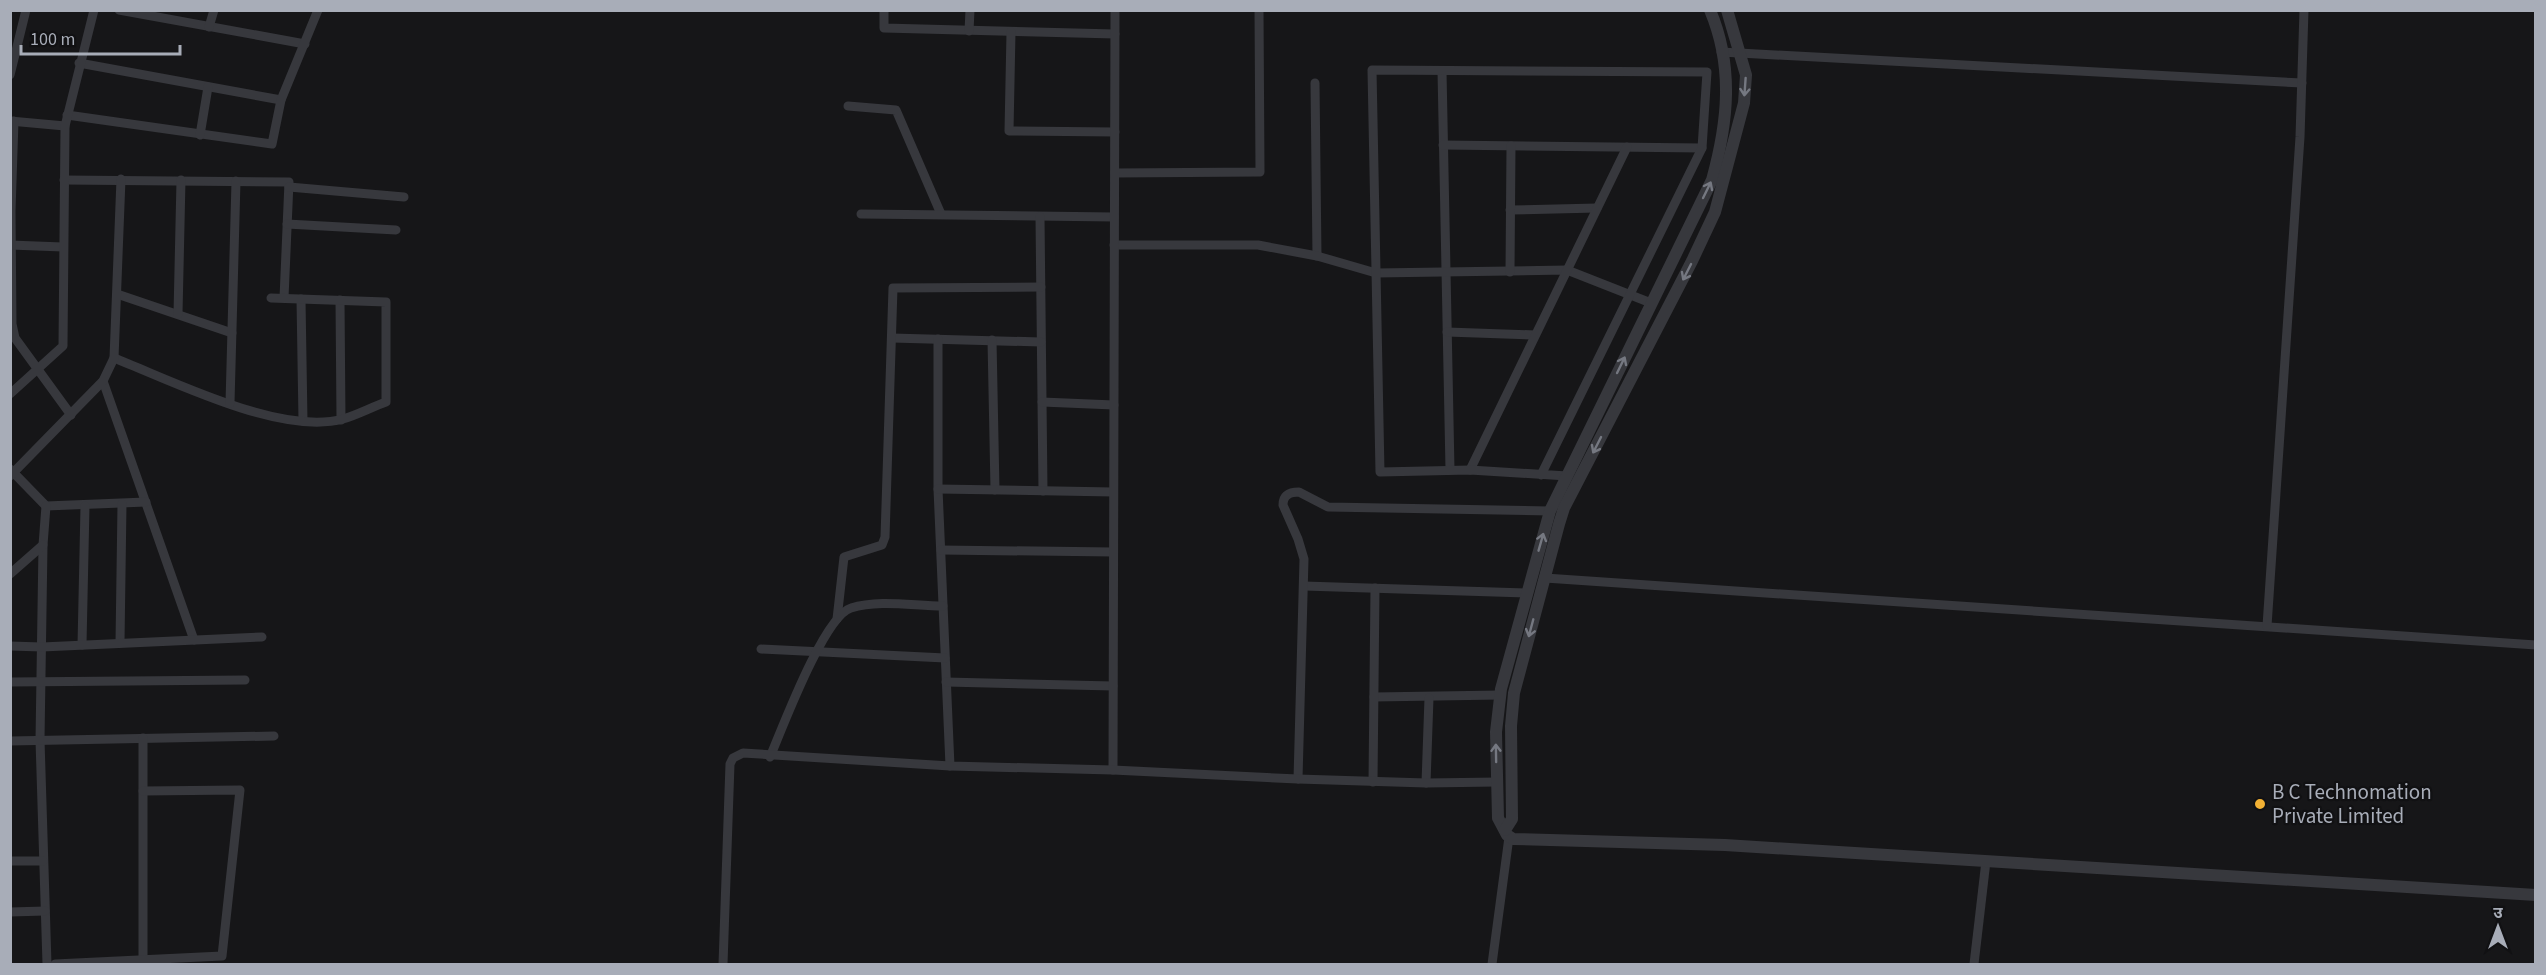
<svg xmlns="http://www.w3.org/2000/svg" width="2546" height="975" viewBox="0 0 2546 975" font-family="'Source Sans 3','Noto Sans Devanagari',sans-serif">
<style>
.lines{fill:none;stroke-linecap:round;stroke-linejoin:round}
.minor{stroke:#37383d;stroke-width:9}
.tertiary{stroke:#37383d;stroke-width:12}
.oneway{stroke:#757881}
.poi-dot{fill:#f2b134;stroke:#111113;stroke-width:2}
.labels{text-anchor:middle;dominant-baseline:central;stroke-width:4.5;stroke-linejoin:round;paint-order:stroke}
.poi-label{font-size:21px;fill:#a8adb8;stroke:#111113;text-anchor:start}
</style>
<rect width="100%" height="100%" fill="#161618"/>
<g class="lines">
<g class="minor">
<polyline points="119,10 305,44"/>
<polyline points="884,10 884,28 1115,34"/>
<polyline points="209,27 214,10"/>
<polyline points="969,31 970,10"/>
<polyline points="1011,32 1009,131 1115,132"/>
<polyline points="1721,52 2302,83"/>
<polyline points="79,63 281,100"/>
<polyline points="1442,71 1450,470"/>
<polyline points="10,75 26,10"/>
<polyline points="1315,83 1317,256"/>
<polyline points="848,106 896,110 941,214"/>
<polyline points="67,115 272,144 281,100 318,10"/>
<polyline points="10,121 65,126"/>
<polyline points="14,121 11,211 12,324 15,338 71,415"/>
<polyline points="200,135 208,87"/>
<polyline points="1443,145 1702,148"/>
<polyline points="1115,173 1260,172 1259,10"/>
<polyline points="64,180 289,182 284,298"/>
<polyline points="289,187 404,197"/>
<polyline points="1510,210 1597,208"/>
<polyline points="861,214 1114,217"/>
<polyline points="1040,217 1043,491"/>
<polyline points="287,224 396,230"/>
<polyline points="10,245 63,247"/>
<polyline points="1114,245 1258,245 1317,256 1376,273 1567,270 1651,303"/>
<polyline points="1510,272 1511,146"/>
<polyline points="117,294 232,333"/>
<polyline points="301,299 303,421"/>
<polyline points="340,300 341,420"/>
<polyline points="178,314 181,180"/>
<polyline points="1447,332 1535,335"/>
<polyline points="892,338 1041,342"/>
<polyline points="938,339 938,489 950,766"/>
<polyline points="992,340 995,490"/>
<path d="M114 358C173 381 281 436 343 419 357 415 372 407 386 402V302L271 298"/>
<polyline points="103,381 194,640"/>
<polyline points="10,394 63,346 65,126 94,10"/>
<polyline points="1042,402 1114,405"/>
<polyline points="230,403 236,181"/>
<polyline points="10,469 46,506 146,502"/>
<polyline points="1470,470 1627,147"/>
<polyline points="1541,475 1702,148 1707,72 1372,70 1380,472 1470,470 1567,476"/>
<polyline points="10,476 103,381 114,358 121,179"/>
<polyline points="938,489 1113,492"/>
<polyline points="46,506 43,545 40,740 47,964"/>
<polyline points="941,550 1113,552"/>
<polyline points="10,574 43,545"/>
<polyline points="1545,578 2536,645"/>
<polyline points="1304,586 1526,593"/>
<polyline points="837,619 844,557 882,545 885,537 893,288 1041,287"/>
<polyline points="2267,626 2300,137 2304,10"/>
<polyline points="120,643 122,504"/>
<polyline points="82,645 85,506"/>
<polyline points="10,646 42,647 262,637"/>
<polyline points="761,649 945,658"/>
<polyline points="10,682 245,680"/>
<polyline points="946,682 1113,686"/>
<polyline points="1374,697 1500,695"/>
<polyline points="10,741 274,736"/>
<path d="M770 757C782 729 824 616 851 608 879 599 914 606 943 606"/>
<polyline points="1113,770 1115,10"/>
<path d="M1298 779 1304 559 1298 539 1283 505C1283 495 1290 492 1299 492L1328 507 1550 511"/>
<polyline points="1373,782 1375,588"/>
<polyline points="1426,783 1429,698"/>
<polyline points="10,861 43,861"/>
<polyline points="10,912 45,911"/>
<polyline points="143,960 143,738"/>
<polyline points="55,964 222,956 240,790 143,791"/>
<polyline points="723,964 730,764 733,758 743,753 950,766 1113,770 1298,779 1426,783 1497,782"/>
<polyline points="1492,964 1509,837"/>
<polyline points="1974,964 1986,861"/>
</g>
<g class="tertiary">
<path d="M1710 10C1734 67 1728 122 1712 180L1550 511 1501 689 1496 732 1498 818 1507 835 1513 839 1725 845 2536 895"/>
<polyline points="1505,830 1512,819 1511,726 1514,693 1559,524 1564,508 1692,261 1715,212 1744,103 1746,75 1727,10"/>
</g>
</g>
<defs><path id="oneway-shaft" d="M-6 0H5M1.5-3L5.5 0L1.5 3" fill="none" stroke-width="1.6" stroke-linecap="round" stroke-linejoin="round" transform="scale(1.5)"/></defs>
<g class="oneway">
<use href="#oneway-shaft" transform="translate(1745 87) rotate(94)"/>
<use href="#oneway-shaft" transform="translate(1707 190) rotate(-64)"/>
<use href="#oneway-shaft" transform="translate(1687 272) rotate(117)"/>
<use href="#oneway-shaft" transform="translate(1621 365) rotate(-64)"/>
<use href="#oneway-shaft" transform="translate(1597 445) rotate(117)"/>
<use href="#oneway-shaft" transform="translate(1541 542) rotate(-74)"/>
<use href="#oneway-shaft" transform="translate(1531 628) rotate(105)"/>
<use href="#oneway-shaft" transform="translate(1496 753) rotate(-91)"/>
</g>
<circle class="poi-dot" cx="2260" cy="804" r="6"/>
<g class="labels">
<g class="poi-label">
<text x="2272" y="792">B C Technomation<tspan x="2272" dy="24">Private Limited</tspan></text>
</g>
</g>
<rect width="2546" height="975" fill="none" stroke="#a8adb8" stroke-width="24"/>
<g transform="translate(2498 927)" stroke="#111113" stroke-width="4.5" paint-order="stroke">
<path d="M0-4.5L10 22L0 15L-10 22Z" fill="#a8adb8"/>
<text y="-9" font-size="16" font-weight="bold" text-anchor="middle" fill="#a8adb8">उ</text>
</g>
<path d="M21 45v9h159v-9" fill="none" stroke="#a8adb8" stroke-width="3"/>
<text x="30" y="45" font-size="18" fill="#a8adb8" stroke="#111113" stroke-width="4.5" paint-order="stroke">100 m</text>
</svg>
